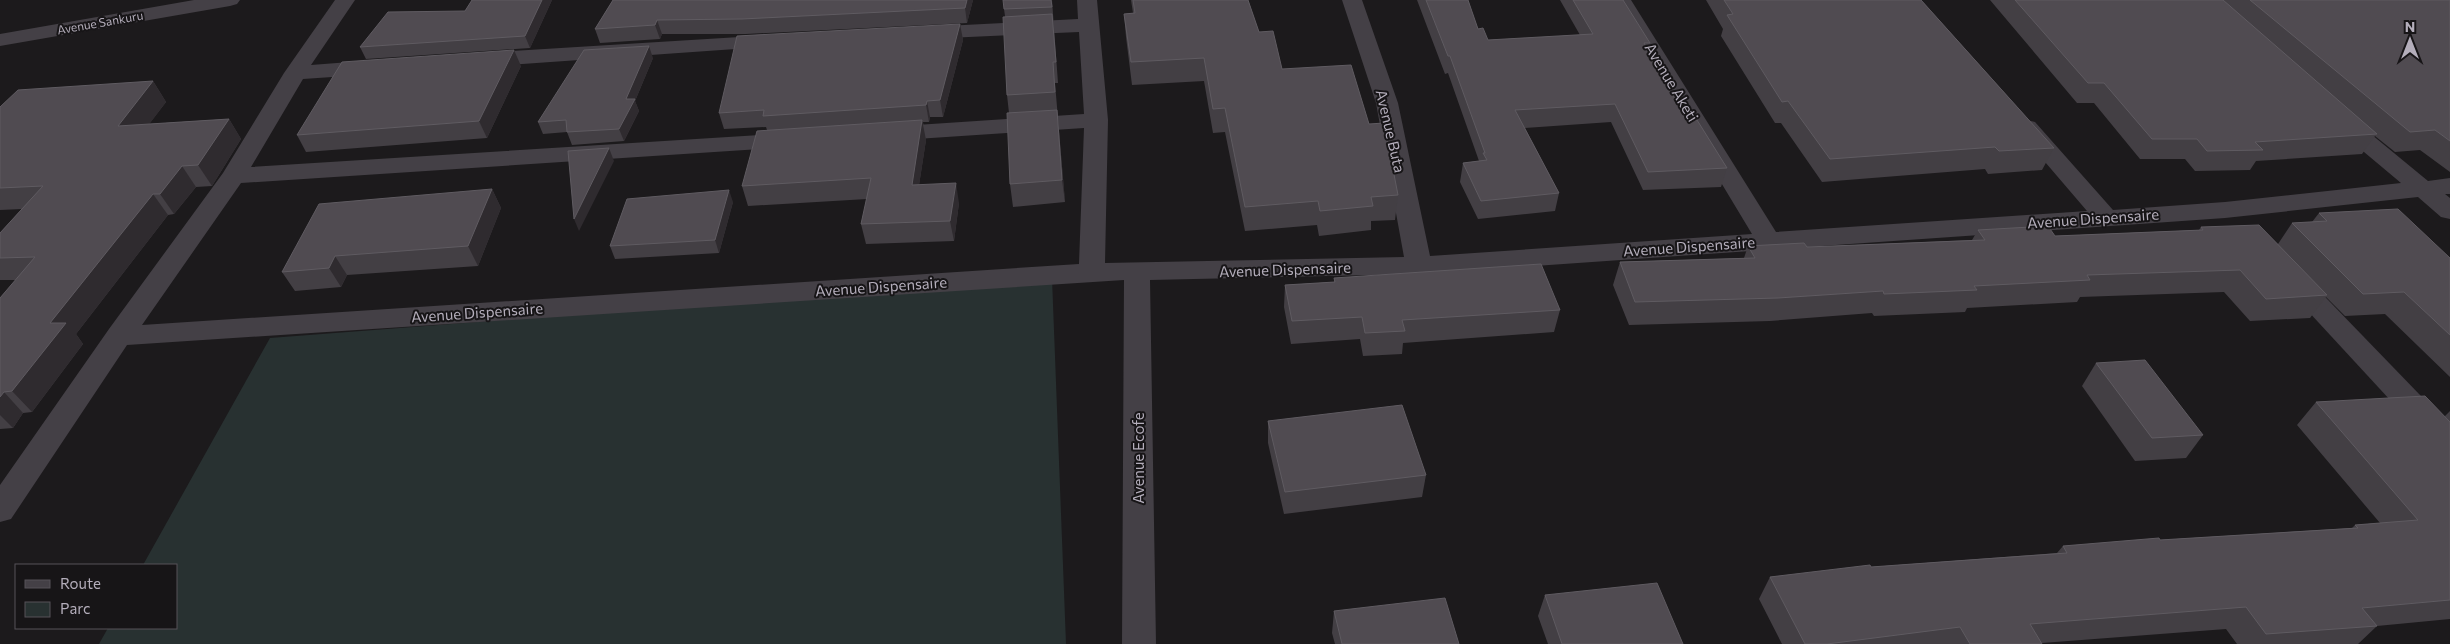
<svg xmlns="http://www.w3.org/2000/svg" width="2450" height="644" viewBox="0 0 2450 644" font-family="Commissioner,sans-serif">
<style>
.green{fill:#283131}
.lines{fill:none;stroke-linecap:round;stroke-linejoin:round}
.minor{fill:#444046;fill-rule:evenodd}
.wall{fill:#433f44}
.shaded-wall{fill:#2f2b2f}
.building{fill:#504b51;stroke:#5f5b61}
.labels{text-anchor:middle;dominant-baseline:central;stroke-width:4;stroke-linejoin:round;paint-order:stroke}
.far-street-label{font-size:12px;fill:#b4aebb;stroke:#171517}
.street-label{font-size:15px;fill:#b4aebb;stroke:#171517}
</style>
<rect width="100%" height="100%" fill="#1c1a1c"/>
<polygon class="green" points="1052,278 1066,644 99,644 108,628 176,628 176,565 143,565 270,338"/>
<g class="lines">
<g class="minor">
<polygon points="194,0 240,0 237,4 230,6 0,46 0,34"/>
<polygon points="335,0 355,0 311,65 376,60 384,62 387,67 384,72 376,74 303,79 251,167 791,133 799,135 803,140 799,145 791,147 241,183 142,325 1079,264 1084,128 886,141 878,139 874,134 878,129 886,127 1084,114 1079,32 925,39 917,38 914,33 917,28 925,27 1078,19 1077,0 1097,0 1108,120 1105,263 1404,257 1376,103 1342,0 1362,0 1398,103 1430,256 1752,234 1611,0 1631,0 1776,232 2087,211 2015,127 2019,122 2027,120 2035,122 2113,210 2225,202 2401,183 2333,126 2329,121 2333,116 2341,114 2349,116 2428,181 2450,178 2450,194 2445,194 2450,198 2450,219 2441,217 2418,197 2225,218 1419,274 1150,280 1156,644 1122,644 1124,280 127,345 11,519 0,522 0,485 109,329 223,173 284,73"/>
<polygon points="772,35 780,36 783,41 780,46 481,67 473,65 470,60 473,55 481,53"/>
<polygon points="2293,270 2302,273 2450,426 2450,456 2439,453 2284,285 2280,279 2284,273"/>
</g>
</g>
<g class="wall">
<polygon points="472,0 552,0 530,48 366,59 360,47 465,11"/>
<polygon points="613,0 973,0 967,23 746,34 662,34 660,39 600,43 595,29"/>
<polygon points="1052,0 1058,83 1055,83 1065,202 1013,207 1010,184 1009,113 1007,95 1005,16 1004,9"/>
<polygon points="1131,0 1248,0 1259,32 1282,69 1369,124 1398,195 1395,220 1371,221 1371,230 1319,236 1317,225 1245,231 1225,132 1213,133 1204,81 1132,85 1126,37 1124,14 1133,13"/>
<polygon points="1417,0 1468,0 1478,29 1488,40 1580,35 1560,0 1623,0 1650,43 1648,50 1687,120 1727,168 1721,187 1643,190 1611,122 1525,128 1559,193 1555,211 1478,219 1460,182 1463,163 1479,161 1448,73 1445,74"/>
<polygon points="1706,0 1921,0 2054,148 2042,170 1988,174 1985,169 1822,182 1781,123 1775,123 1721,36 1723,29"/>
<polygon points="1990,0 2450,0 2450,172 2420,150 2395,152 2375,136 2362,154 2256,161 2250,170 2195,171 2185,159 2140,159 2094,103 2077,103"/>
<polygon points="960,24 963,40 943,117 930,117 929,122 923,122 926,140 919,185 959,203 954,241 866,244 861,224 867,199 748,206 742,186 767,130 766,127 724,129 719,113"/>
<polygon points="653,58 635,101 639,111 624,141 572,145 567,132 543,134 538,122"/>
<polygon points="521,66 487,138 306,152 297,135"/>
<polygon points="153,81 166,102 149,124 229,119 241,139 212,186 196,187 174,214 168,215 76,334 83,344 32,412 23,413 13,428 0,429 0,298 16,280 0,280 0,233 22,209 0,210 0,107"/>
<polygon points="492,189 501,208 478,266 347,275 341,287 295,291 282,272"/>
<polygon points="733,202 719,253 615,259 610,246"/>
<polygon points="2319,213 2450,258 2450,377 2385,314 2345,316 2326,297 2310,318 2250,321 2224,292 2080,297 2077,302 1967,308 1965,312 1874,316 1872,313 1770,321 1629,325 1613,285 1620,262 1744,258 1748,246 1807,247 1972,240 1978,230 2055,236 2199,230 2201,227 2278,244 2292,223 2312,222"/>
<polygon points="1334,278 1560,310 1554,332 1403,343 1402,354 1363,356 1360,339 1291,344 1284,307 1285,285 1334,282"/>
<polygon points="2096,363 2203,435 2186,458 2135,461 2082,386"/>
<polygon points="2316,402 2444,417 2450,411 2450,619 2377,626 2358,644 2237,644 2226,629 2042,643 2042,644 1782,644 1759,599 1770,577 1871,567 2057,553 2063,546 2352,528 2355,525 2380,523 2297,425"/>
<polygon points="1268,421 1426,475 1422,497 1284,514 1268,443"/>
<polygon points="1545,595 1683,644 1548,644 1538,616"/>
<polygon points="1334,611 1459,644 1335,644 1332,633"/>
</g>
<g class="shaded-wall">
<polygon points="542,0 552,0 530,48 525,36"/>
<polygon points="967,0 973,0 967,23 965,8"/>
<polygon points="657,20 662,34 660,39 655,25"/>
<polygon points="960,24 963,40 943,117 940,100"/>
<polygon points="649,46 653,58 635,101 639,111 624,141 619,129 626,99"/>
<polygon points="514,50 521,66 487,138 479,121"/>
<polygon points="153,81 166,102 132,147 118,126"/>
<polygon points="927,101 930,117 929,122 926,105"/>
<polygon points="1057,110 1059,132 1065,202 1062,180"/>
<polygon points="229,119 241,139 212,186 198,165"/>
<polygon points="922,120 926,140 916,205 912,185"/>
<polygon points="609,148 614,161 579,231 574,219"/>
<polygon points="182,166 196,187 174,214 160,194"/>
<polygon points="956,183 959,203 954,241 950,221"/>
<polygon points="492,189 501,208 478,266 468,246"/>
<polygon points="729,190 733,202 719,253 715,240"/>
<polygon points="153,194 168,215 76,334 83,344 32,412 12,391 50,323"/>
<polygon points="335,256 347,275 341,287 329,268"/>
<polygon points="4,392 23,413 13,428 0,415 0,397"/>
</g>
<g class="building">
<polygon points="472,0 542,0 525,36 360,47 388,12 465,11"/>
<polygon points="613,0 967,0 965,8 742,19 657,20 655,25 595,29"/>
<polygon points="1003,0 1051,0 1052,7 1004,9"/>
<polygon points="1133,0 1248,0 1259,32 1273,31 1282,69 1351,65 1369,124 1384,123 1398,195 1371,197 1373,206 1320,211 1318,201 1245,207 1225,108 1213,109 1204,58 1131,62 1124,14 1135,13"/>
<polygon points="1426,0 1468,0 1478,29 1483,28 1488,40 1593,34 1573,0 1623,0 1650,43 1644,43 1687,120 1697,120 1727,168 1648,172 1615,104 1515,110 1559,193 1481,201 1463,163 1487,160 1483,153 1485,153 1450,56 1448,56"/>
<polygon points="1724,0 1921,0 2054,148 1999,151 1995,147 1830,159 1788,101 1782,102 1727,15 1733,14"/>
<polygon points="2015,0 2223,0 2377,134 2255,142 2263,150 2207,151 2197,139 2152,139 2104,83 2088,83"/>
<polygon points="2250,0 2450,0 2450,141 2435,130 2410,132"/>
<polygon points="1052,14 1056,62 1053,62 1055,92 1007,95 1003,17"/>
<polygon points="960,24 940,100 927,101 926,105 763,116 764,110 719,113 737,36"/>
<polygon points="649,46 626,99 635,99 619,129 567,132 566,120 538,122 584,50"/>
<polygon points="514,50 479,121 297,135 342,62"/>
<polygon points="153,81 118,126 229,119 198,165 182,166 160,194 153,194 50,323 66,323 12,391 4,392 0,397 0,298 35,257 0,258 0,233 43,186 0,188 0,107 18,90"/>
<polygon points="1057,110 1062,180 1010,184 1007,113"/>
<polygon points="922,120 912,185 956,183 950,221 861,224 871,178 742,186 757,131"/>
<polygon points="609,148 574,219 568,151"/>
<polygon points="492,189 468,246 335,256 329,268 282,272 319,204"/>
<polygon points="729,190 715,240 610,246 627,199"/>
<polygon points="2398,209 2450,258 2450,335 2404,292 2363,294 2292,223 2327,221 2319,213"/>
<polygon points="2259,225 2327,295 2266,299 2240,270 2087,275 2090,280 1974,286 1977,290 1884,294 1883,291 1778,298 1635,302 1620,262 1755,258 1748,246 1804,243 1807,247 1985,240 1978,230 2048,226 2055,236 2203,230 2201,227"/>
<polygon points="1541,264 1560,310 1402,320 1405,331 1365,333 1362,317 1292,321 1285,285 1335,282 1334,278"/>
<polygon points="2145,360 2203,435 2152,438 2096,363"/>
<polygon points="2425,396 2450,422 2450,600 2362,608 2377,626 2266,634 2246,607 2030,624 2042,644 1970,644 1960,627 1827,644 1805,644 1770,577 1870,565 1871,567 2067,553 2063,546 2159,538 2160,540 2358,528 2355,525 2418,520 2316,402"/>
<polygon points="1402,405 1426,475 1285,492 1268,421"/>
<polygon points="1657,583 1683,644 1562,644 1545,595"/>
<polygon points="1445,598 1459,644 1342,644 1334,611"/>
</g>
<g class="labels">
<g class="far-street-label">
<text transform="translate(100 22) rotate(-10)">Avenue Sankuru</text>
</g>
<g class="street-label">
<text transform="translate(1672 82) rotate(59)">Avenue Aketi</text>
<text transform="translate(1391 131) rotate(77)">Avenue Buta</text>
<text transform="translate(2093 218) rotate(-4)">Avenue Dispensaire</text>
<text transform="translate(1689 246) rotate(-4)">Avenue Dispensaire</text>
<text transform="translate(1285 269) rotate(-2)">Avenue Dispensaire</text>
<text transform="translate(881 286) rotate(-4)">Avenue Dispensaire</text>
<text transform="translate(477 312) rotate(-4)">Avenue Dispensaire</text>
<text transform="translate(1138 458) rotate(-90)">Avenue Ecofe</text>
</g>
</g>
<rect x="15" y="564" width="162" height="65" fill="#171517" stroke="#565259"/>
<rect x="25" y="580" width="25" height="8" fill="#444046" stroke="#565259"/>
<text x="60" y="589" font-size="15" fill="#b4aebb">Route</text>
<rect x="25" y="602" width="25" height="15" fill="#283131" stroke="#565259"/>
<text x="60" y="614" font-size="15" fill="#b4aebb">Parc</text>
<g transform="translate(2410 40)" stroke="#171517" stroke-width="4" paint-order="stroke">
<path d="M0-4L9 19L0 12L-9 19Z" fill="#b4aebb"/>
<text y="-8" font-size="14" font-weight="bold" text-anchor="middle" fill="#b4aebb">N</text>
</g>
</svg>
